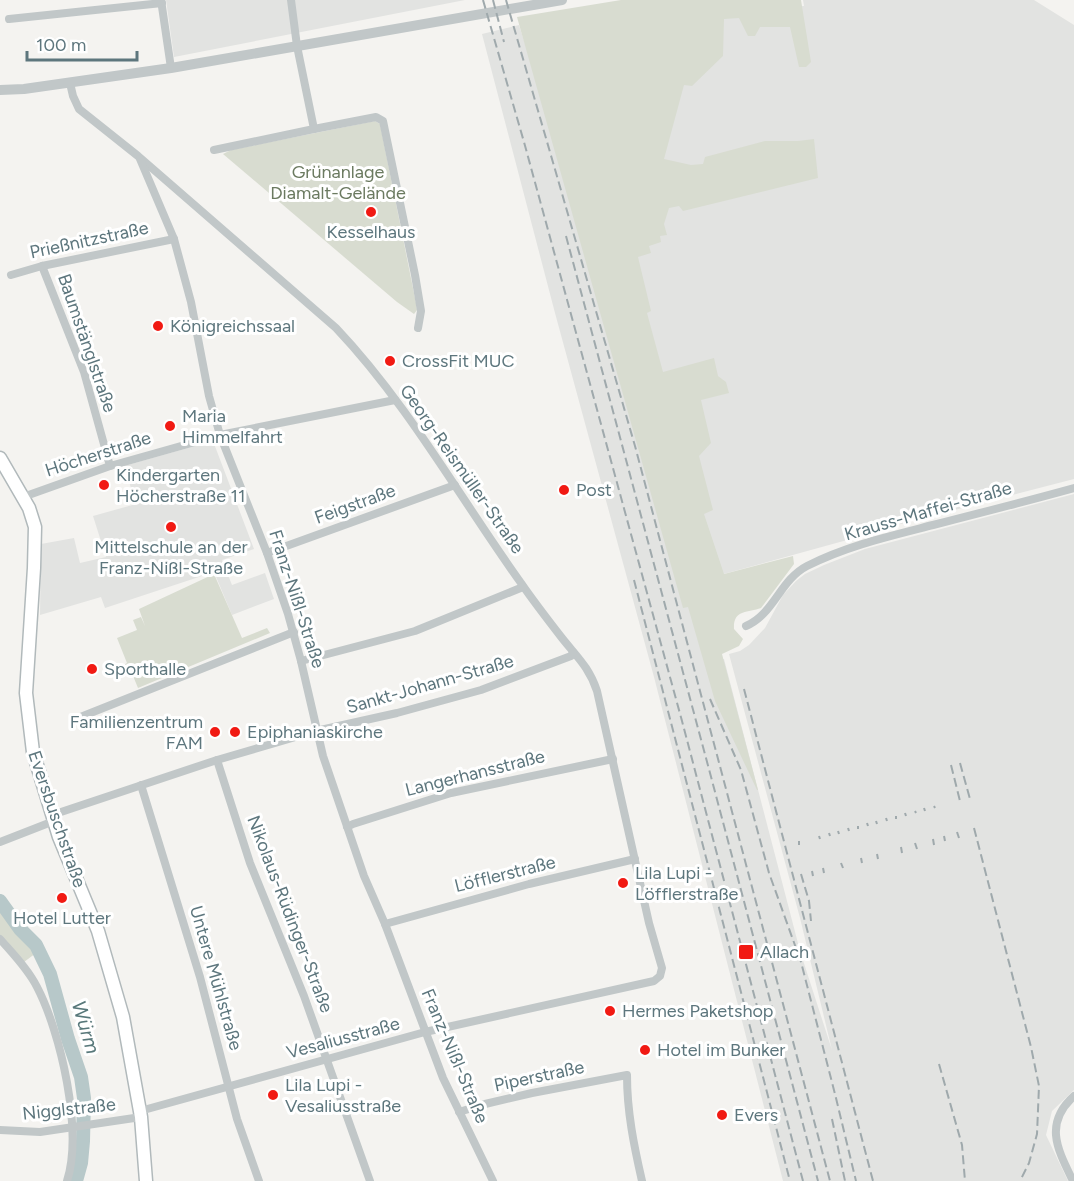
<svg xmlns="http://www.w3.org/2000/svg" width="1074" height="1181" viewBox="0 0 1074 1181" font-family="Figtree,sans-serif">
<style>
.built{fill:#e2e3e1}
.green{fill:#d8dcd0}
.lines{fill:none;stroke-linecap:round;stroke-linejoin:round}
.river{stroke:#b7c8c9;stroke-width:14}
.secondary-casing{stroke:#b1b9bb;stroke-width:15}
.minor{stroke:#c1c7c8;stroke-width:8}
.tertiary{stroke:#c1c7c8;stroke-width:10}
.secondary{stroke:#fff;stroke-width:12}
.rail{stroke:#9fa9ac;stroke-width:2;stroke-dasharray:9 4.5;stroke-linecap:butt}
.poi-dot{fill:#f11a13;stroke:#fff;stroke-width:2}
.labels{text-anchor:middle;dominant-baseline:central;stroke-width:6;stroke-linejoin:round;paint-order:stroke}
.park-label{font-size:18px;fill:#6b7a60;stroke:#fff}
.poi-label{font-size:18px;fill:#5d767d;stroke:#fff;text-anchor:start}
.street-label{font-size:18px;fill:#5d767d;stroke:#fff}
.water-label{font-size:20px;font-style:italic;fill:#58787a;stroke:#fff}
</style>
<rect width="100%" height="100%" fill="#f4f3f0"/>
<g class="built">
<polygon points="166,0 465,0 174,57"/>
<polygon points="803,0 1034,0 1074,25 1074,479 858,535 858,537 720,575 626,255 684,80 717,11 804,6"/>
<polygon points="519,25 721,659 724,659 800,951 832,1050 800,918 729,654 740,651 749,645 765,628 783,595 796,581 805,574 824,565 865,549 1074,494 1074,1090 1052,1111 1046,1135 1068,1181 783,1181 654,677 555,313 482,34"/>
<polygon points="213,441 254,549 222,560 232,585 265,573 274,599 232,615 214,572 105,608 101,597 40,615 41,544 74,538 80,563 106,557 93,516 136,504 124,466"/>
</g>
<g class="green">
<path d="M621 0H801L811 62 806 67H799L790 27H760L755 36H748L739 18 724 19 723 56 692 86 684 85 664 159 691 165 703 164 705 157 765 141H798L814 139 818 178 683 211 679 206 669 208 664 224 667 235 660 236 661 242 649 246 651 253 638 257 651 311 647 313 663 372 714 358 718 376 726 382 729 393 701 400 711 443 699 456 713 510 704 514 724 574 793 556 794 564 761 608C748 613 733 609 734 629L743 639 739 646 722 654 758 790H757L715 701 688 607 683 608 517 17Z"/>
<polygon points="375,121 380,124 416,303 417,310 414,314 397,302 223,154 231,150"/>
<polygon points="214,574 242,638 267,628 270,633 138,688 131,671 126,671 124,665 127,663 117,638 137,630 133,620 141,617 145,626 139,609"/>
<polygon points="0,909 18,935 36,953 24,962 0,936"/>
</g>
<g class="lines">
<polyline class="river" points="0,901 20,929 36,945 50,974 68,1039 81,1077 84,1098 83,1141 81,1163 76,1181"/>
<g class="secondary-casing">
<polyline id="secondary" points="0,458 29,508 35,527 34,568 26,693 33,752 59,837 98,931 123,1017 141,1117 146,1181"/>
</g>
<g class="minor">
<polyline points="161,0 171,68"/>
<polyline points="291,0 297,46 314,129 376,117 383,121 415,275 421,311 418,328"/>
<polyline points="9,19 162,3"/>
<path d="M70 83 73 96 79 109 138 156 336 328C408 404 460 498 521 583 534 602 548 620 562 638 577 657 589 667 597 691L649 923 662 968 660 976 654 981 425 1032 140 1111"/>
<polyline points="214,150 314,129"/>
<polyline points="140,159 174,239 191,302 209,396 220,435 267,553 288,614 301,661 323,756 364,876 385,924 443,1078 493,1181"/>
<polyline points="42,266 84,372 110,466"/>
<polyline points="11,275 42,266 174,239"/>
<polyline points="23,497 110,466 220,435 395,400"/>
<polyline points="267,553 455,485"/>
<path d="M746 626C774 614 780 580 807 566 846 546 890 536 933 525 980 513 1027 501 1074 488"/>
<polyline points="301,661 415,631 523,587"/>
<polyline points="78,718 294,632"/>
<polyline points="217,760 250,863 304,996 370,1181"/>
<polyline points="141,785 200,977 237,1119 259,1181"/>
<polyline points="52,815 217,760 316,731 397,713 481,690 571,656 573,652"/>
<polyline points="347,827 353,824 451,793 613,759"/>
<polyline points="0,842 54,821"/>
<polyline points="385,924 529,884 635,859"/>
<path d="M0 939C13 954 28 969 37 987 61 1033 83 1131 67 1181"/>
<path d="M459 1112 485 1104 532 1093 627 1075C627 1112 634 1146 642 1181"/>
<polyline points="0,1130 40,1132 141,1117"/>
<path d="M1073 1181C1058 1150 1043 1124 1074 1096"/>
</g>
<polyline class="tertiary" points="0,90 24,89 171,68 562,0"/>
<use href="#secondary" class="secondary"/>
<g class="rail">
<polyline points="483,0 524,142 682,721 803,1181"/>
<polyline points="493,0 504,42"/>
<polyline points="506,0 635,446 830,1181"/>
<polyline points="566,236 710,773 818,1181"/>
<polyline points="634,580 790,1181"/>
<polyline points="744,689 873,1181"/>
<polyline points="710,699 741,770 769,873 801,962 835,1094 856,1181"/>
<polyline points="960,763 970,799"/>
<polyline points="951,765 960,801"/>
<polyline points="934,806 935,808"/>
<polyline points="924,808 925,811"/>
<polyline points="915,811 916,813"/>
<polyline points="905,813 906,816"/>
<polyline points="896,816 896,819"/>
<polyline points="886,818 887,821"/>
<polyline points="876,821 877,824"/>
<polyline points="867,823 868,826"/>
<polyline points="858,826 858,829"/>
<polyline points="848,828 849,831"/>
<polyline points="974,828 1031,1047 1039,1086 1037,1134 1029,1163 1020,1181"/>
<polyline points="838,831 839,834"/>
<polyline points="957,832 959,838"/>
<polyline points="829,833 830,836"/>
<polyline points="819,836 820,839"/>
<polyline points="944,836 945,841"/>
<polyline points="933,839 934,845"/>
<polyline points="799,841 799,845"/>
<polyline points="915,843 917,849"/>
<polyline points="901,847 902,853"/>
<polyline points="877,854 878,859"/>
<polyline points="861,858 862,863"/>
<polyline points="841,863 843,868"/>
<polyline points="823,868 824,873"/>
<polyline points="812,871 813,876"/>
<polyline points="801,874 809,901 811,921"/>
<polyline points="939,1064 962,1145 965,1181"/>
<polyline points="832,1119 845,1181"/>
</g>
</g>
<g class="poi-dot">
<circle cx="371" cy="212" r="6"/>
<circle cx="158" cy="326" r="6"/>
<circle cx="390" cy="361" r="6"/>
<circle cx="170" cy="426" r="6"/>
<circle cx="104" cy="485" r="6"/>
<circle cx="564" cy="490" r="6"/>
<circle cx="171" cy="527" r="6"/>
<circle cx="92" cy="669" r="6"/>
<circle cx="215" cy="732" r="6"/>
<circle cx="235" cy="732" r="6"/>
<circle cx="623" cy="883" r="6"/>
<circle cx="62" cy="898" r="6"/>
<rect x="738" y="944" width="16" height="16" rx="3"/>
<circle cx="610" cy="1011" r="6"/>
<circle cx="645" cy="1050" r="6"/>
<circle cx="273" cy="1095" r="6"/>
<circle cx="722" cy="1115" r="6"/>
</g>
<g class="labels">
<g class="park-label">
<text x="338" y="172">Grünanlage<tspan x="338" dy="21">Diamalt-Gelände</tspan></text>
</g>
<g class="poi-label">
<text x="371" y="232" text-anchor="middle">Kesselhaus</text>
<text x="170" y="326">Königreichssaal</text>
<text x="402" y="361">CrossFit MUC</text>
<text x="182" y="416">Maria<tspan x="182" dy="21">Himmelfahrt</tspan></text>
<text x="116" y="475">Kindergarten<tspan x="116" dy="21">Höcherstraße 11</tspan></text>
<text x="576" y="490">Post</text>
<text x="171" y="547" text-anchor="middle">Mittelschule an der<tspan x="171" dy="21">Franz-Nißl-Straße</tspan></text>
<text x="104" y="669">Sporthalle</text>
<text x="203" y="722" text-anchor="end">Familienzentrum<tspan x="203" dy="21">FAM</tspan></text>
<text x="247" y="732">Epiphaniaskirche</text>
<text x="635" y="873">Lila Lupi -<tspan x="635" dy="21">Löfflerstraße</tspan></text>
<text x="62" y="918" text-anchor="middle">Hotel Lutter</text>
<text x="760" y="952">Allach</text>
<text x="622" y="1011">Hermes Paketshop</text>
<text x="657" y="1050">Hotel im Bunker</text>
<text x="285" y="1085">Lila Lupi -<tspan x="285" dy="21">Vesaliusstraße</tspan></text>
<text x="734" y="1115">Evers</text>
</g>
<g class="street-label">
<text transform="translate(89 240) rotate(-12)">Prießnitzstraße</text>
<text transform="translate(87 343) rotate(71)">Baumstänglstraße</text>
<text transform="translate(98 454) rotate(-18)">Höcherstraße</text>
<text transform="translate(462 469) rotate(55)">Georg-Reismüller-Straße</text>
<text transform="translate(355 504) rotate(-20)">Feigstraße</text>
<text transform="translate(928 511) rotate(-16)">Krauss-Maffei-Straße</text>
<text transform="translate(297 599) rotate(72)">Franz-Nißl-Straße</text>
<text transform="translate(430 684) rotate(-16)">Sankt-Johann-Straße</text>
<text transform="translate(475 773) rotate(-14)">Langerhansstraße</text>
<text transform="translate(57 819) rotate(71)">Eversbuschstraße</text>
<text transform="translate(505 874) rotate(-14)">Löfflerstraße</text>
<text transform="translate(290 914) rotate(69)">Nikolaus-Rüdinger-Straße</text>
<text transform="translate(216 978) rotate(74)">Untere Mühlstraße</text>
<text transform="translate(343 1038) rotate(-15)">Vesaliusstraße</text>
<text transform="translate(455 1056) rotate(67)">Franz-Nißl-Straße</text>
<text transform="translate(539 1076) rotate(-12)">Piperstraße</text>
<text transform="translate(69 1109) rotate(-6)">Nigglstraße</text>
</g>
<g class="water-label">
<text transform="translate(86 1027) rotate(73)">Würm</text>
</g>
</g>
<path d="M27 51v9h110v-9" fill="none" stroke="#5d767d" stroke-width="3"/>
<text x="36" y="51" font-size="18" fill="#5d767d" stroke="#ffffff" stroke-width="4.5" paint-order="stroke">100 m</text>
</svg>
